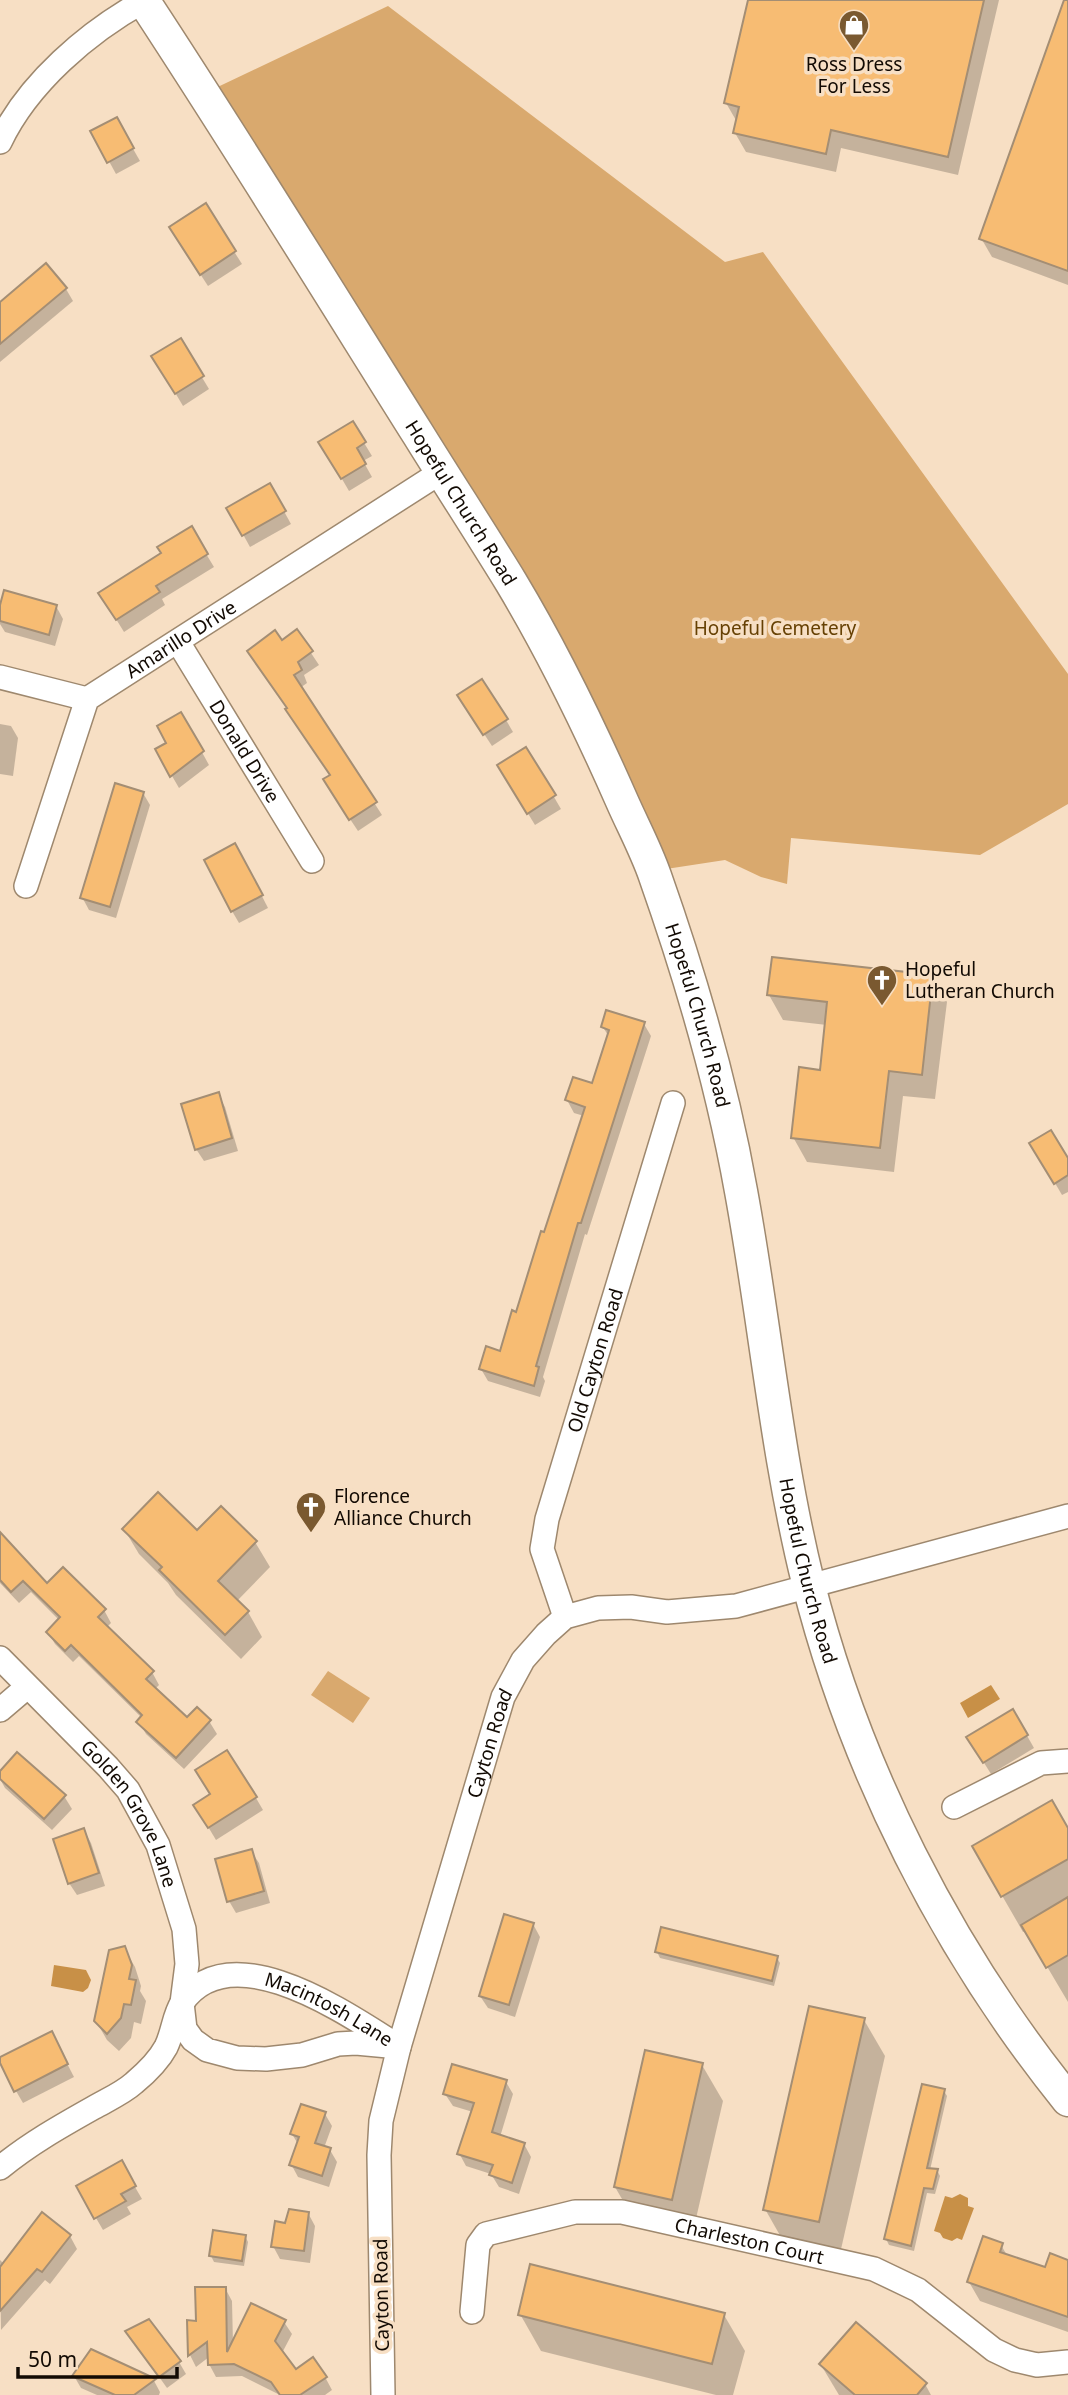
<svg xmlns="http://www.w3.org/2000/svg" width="1068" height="2395" viewBox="0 0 1068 2395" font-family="'Noto Sans',sans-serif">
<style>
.green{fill:#d9a96e}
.water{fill:#c89047}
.shadow{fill:#0003}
.building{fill:#f7bc73;stroke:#a48e74;stroke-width:2}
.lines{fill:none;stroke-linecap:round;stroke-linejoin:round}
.minor-casing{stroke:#9e886e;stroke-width:26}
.secondary-casing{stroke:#9e886e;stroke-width:35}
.minor{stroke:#fff;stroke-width:23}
.secondary{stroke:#fff;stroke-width:32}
.labels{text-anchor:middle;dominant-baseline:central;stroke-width:7;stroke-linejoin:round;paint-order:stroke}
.poi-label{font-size:19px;fill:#120a03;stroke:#f7dfc4;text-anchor:start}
.street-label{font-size:19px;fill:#120a03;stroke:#f7dfc4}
.park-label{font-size:19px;fill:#664003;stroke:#f7dfc4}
</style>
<rect width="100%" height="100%" fill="#f7dfc4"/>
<g class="green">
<polygon points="388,6 725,262 763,252 1068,674 1068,804 980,855 791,838 787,884 761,877 725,860 653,871 603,756 205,93"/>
<polygon points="328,1671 370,1698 353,1723 311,1695"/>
</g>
<g class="water">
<polygon points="991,1685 1000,1699 968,1718 960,1703"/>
<polygon points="54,1965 86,1970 91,1980 88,1988 83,1992 51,1986"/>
<polygon points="960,2194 968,2198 968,2206 974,2208 962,2240 957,2238 952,2241 943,2238 940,2233 934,2231 945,2196 952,2198"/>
</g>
<g class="shadow">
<polygon points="750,0 999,0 958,175 841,148 836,172 746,152 735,133 737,122 726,103"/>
<polygon points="1066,0 1068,0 1068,285 992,257 981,238"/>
<polygon points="116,119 140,161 116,174 93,132"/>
<polygon points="205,206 242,264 208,286 178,240"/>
<polygon points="66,289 73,301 0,362 0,304"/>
<polygon points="180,341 209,389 183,406 154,357"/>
<polygon points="352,423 372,456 363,461 372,477 349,491 321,443"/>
<polygon points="270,486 291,524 250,547 229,509"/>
<polygon points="191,529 214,567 162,599 165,605 124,632 108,606"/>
<polygon points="56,606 63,619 55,646 5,632 0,624 0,611"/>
<polygon points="297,632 319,665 304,675 307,683 300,688 382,815 358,831 332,792 331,776 289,709 281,643"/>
<polygon points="467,708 506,720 513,732 492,746"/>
<polygon points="181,714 209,765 179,788 157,750 168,744"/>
<polygon points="0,724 11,726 18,738 13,776 0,774"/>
<polygon points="526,749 561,809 535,825 499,766"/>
<polygon points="143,793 150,805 116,918 89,910 82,897"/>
<polygon points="242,857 268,908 239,923 232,911"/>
<polygon points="932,977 947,1002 935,1099 903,1096 894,1172 807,1162 793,1137 821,1072 827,1025 783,1020 769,995"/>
<polygon points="644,1024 651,1036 587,1235 585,1234 543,1377 545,1381 540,1397 488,1381 481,1369 501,1353 517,1314 584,1116 574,1113 567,1100 593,1085 609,1037 603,1027"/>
<polygon points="218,1094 225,1107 238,1151 204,1161 196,1149"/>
<polygon points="1032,1144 1068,1161 1068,1192 1062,1195"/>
<polygon points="124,1529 197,1533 255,1542 270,1567 237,1601 248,1612 262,1637 241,1659 176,1595 168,1583 139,1554"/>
<polygon points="0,1534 47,1586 104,1610 111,1623 107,1627 152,1672 159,1685 155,1689 187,1719 209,1721 217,1734 184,1769 146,1734 139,1722 142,1718 79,1656 73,1662 55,1644 48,1632 59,1620 31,1592 19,1603 0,1583"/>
<polygon points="1013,1711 1034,1748 991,1774 976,1750"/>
<polygon points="0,1774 64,1796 72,1809 52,1830 5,1788 0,1779"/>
<polygon points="212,1795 256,1798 263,1810 216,1840 195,1805"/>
<polygon points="84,1830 91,1843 105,1886 77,1895 69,1883"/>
<polygon points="1068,1831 1068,2002 1026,1931 1023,1932 974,1847"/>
<polygon points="251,1851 259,1863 270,1903 236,1913 229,1901"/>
<polygon points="533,1924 540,1937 515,2017 488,2008 480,1996"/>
<polygon points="124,1948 135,1967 141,1986 140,1991 146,2001 141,2024 134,2022 131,2038 119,2051 107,2040 96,2021"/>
<polygon points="657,1952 777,1958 780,1963 774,1986 660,1958"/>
<polygon points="864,2020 885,2056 839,2258 786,2246 765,2209"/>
<polygon points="58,2046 74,2077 23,2103 16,2091"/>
<polygon points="702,2065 723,2101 692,2236 636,2223 615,2187"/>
<polygon points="506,2082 513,2094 500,2137 524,2144 531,2157 519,2194 499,2187 491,2174 466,2166 459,2153 473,2112 453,2106 445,2094"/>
<polygon points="944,2091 947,2096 930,2170 937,2170 940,2176 935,2194 927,2193 914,2251 889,2245 886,2239"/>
<polygon points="325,2114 332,2126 324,2148 330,2150 337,2162 329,2187 298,2177 291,2164 298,2144 292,2134"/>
<polygon points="121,2163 142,2199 127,2207 131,2214 103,2230 78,2187"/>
<polygon points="308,2213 315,2226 310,2263 280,2259 273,2246 286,2226"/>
<polygon points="70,2236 77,2249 50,2284 45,2280 1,2330 0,2260 4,2264"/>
<polygon points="245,2236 248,2242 244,2266 214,2262 211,2256"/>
<polygon points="1001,2245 1008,2257 1046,2270 1068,2261 1068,2332 980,2301 969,2282"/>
<polygon points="225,2288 232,2301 233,2344 284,2322 292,2334 282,2353 295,2372 325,2377 332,2390 325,2395 280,2395 242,2376 216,2377 209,2364 209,2357 196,2367 190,2355 189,2322 197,2324"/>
<polygon points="520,2314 724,2315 745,2351 733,2395 716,2395 541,2351"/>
<polygon points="135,2343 179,2362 186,2374 167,2388"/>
<polygon points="821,2365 925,2384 931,2395 839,2395"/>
<polygon points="74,2376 153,2379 160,2392 159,2395 97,2395 81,2388"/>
</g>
<g class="building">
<polygon points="748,0 984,0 948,157 831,130 826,154 733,133 739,107 724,103"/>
<polygon points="1064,0 1068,0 1068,271 979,239"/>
<polygon points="117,117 134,148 107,163 90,131"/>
<polygon points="206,203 236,251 200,275 169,227"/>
<polygon points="46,263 67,288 0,344 0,302"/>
<polygon points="181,338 204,376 175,394 151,356"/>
<polygon points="353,421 366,442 357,448 366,464 341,479 318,442"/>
<polygon points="270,483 286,511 242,536 226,508"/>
<polygon points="192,526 208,554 156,586 160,592 116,620 98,593 161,553 157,547"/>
<polygon points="4,590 57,605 49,635 0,621 0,605"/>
<polygon points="297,629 313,651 298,662 302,670 294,675 377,802 349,820 323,779 330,775 285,709 287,708 247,651 275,630 282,640"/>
<polygon points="482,679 508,719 483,735 457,695"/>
<polygon points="181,712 204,751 170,777 155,749 166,743 157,726"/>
<polygon points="526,747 556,795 527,814 497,765"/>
<polygon points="115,783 144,792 110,907 80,898"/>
<polygon points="235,843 263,895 231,912 204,860"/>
<polygon points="772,957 933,975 922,1075 889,1071 880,1148 791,1138 799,1067 820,1070 827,1002 767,995"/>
<polygon points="606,1010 645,1022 581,1223 578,1223 536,1366 539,1367 534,1386 479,1369 486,1346 500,1351 512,1310 516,1312 541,1231 544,1232 585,1107 565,1100 573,1077 592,1083 609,1030 601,1027"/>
<polygon points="219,1092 232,1138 195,1150 181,1104"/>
<polygon points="1051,1130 1068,1158 1068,1175 1054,1184 1029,1143"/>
<polygon points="158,1492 197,1530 221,1506 257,1541 218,1581 249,1611 225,1635 159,1570 162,1567 122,1529"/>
<polygon points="0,1532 47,1583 63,1567 106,1609 98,1617 154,1671 146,1679 187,1717 197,1707 211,1720 176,1758 136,1722 142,1715 71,1645 65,1651 46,1632 60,1617 23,1581 11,1592 0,1580"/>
<polygon points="1013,1709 1028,1735 983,1763 966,1737"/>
<polygon points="227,1750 257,1797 208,1828 193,1805 210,1794 195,1770"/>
<polygon points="17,1752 66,1795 44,1819 0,1779 0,1771"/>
<polygon points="1052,1800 1068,1828 1068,1859 1001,1897 972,1846"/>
<polygon points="84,1828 99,1873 68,1884 53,1839"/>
<polygon points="252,1849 264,1891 227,1902 215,1859"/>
<polygon points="1068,1897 1068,1955 1046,1968 1021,1925"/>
<polygon points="504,1914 534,1923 509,2005 479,1996"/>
<polygon points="661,1927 778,1956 772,1981 655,1952"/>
<polygon points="125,1946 132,1965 129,1979 136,1980 131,2005 124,2004 121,2018 107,2034 94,2021 109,1950"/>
<polygon points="809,2006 865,2018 819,2222 763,2210"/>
<polygon points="52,2031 68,2064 14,2092 0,2063 0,2057"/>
<polygon points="645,2050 703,2063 672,2200 614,2187"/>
<polygon points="452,2064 507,2080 492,2132 525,2143 512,2183 489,2175 493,2165 457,2154 474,2103 443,2094"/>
<polygon points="922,2084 945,2089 927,2168 938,2169 933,2189 924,2188 911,2246 884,2239"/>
<polygon points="301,2104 326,2112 315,2143 331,2148 322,2176 289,2165 299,2137 290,2134"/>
<polygon points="122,2160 136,2186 121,2194 126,2201 94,2219 76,2186"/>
<polygon points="289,2209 309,2212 304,2251 271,2247 275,2221 285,2223"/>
<polygon points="42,2212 71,2235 42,2272 37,2269 0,2311 0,2267"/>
<polygon points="213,2230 246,2235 242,2261 209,2256"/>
<polygon points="983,2236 1003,2243 1000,2252 1045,2267 1050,2253 1068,2260 1068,2317 967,2282"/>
<polygon points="530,2264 725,2313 712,2364 518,2315"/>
<polygon points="195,2287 226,2287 227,2352 251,2303 286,2320 275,2341 296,2369 313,2357 327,2377 300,2395 280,2395 271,2382 234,2364 208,2365 207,2342 188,2356 187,2320 196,2321"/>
<polygon points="149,2319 181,2361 159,2377 125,2331"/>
<polygon points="856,2322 927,2383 917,2395 855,2395 819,2364"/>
<polygon points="91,2349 156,2379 134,2395 115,2395 72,2376"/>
</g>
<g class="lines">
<g class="minor-casing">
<g id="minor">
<path d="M0 142C28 83 88 32 144 1"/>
<path id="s1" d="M178 642 312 861"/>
<polyline points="0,677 87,699"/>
<path id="s2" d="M26 886 87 699 441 472"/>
<path id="s3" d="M565 1617 542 1549 547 1519 673 1103"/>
<path id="s4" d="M0 1658 108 1767 128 1790 158 1845 184 1929 187 1964 182 2003 185 2029 193 2040 207 2050 237 2058 266 2059 302 2055 338 2044 356 2043 399 2047"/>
<polyline points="0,1710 27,1687"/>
<polyline points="954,1807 1041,1763 1068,1761"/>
<path id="s5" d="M0 2168C29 2144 61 2126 93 2108 107 2100 123 2093 134 2083 146 2073 159 2060 166 2047 173 2033 174 2015 182 2003 230 1932 347 2014 395 2044"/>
<path id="s6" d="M472 2312 478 2245 486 2234 575 2212H622L874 2269 918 2290 994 2350 1015 2360 1037 2365 1068 2362"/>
<path id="s7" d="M383 2395 379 2155 381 2121 399 2047 503 1697 523 1660 546 1634 565 1617 598 1608 631 1607 667 1612 736 1606 1068 1516"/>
</g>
</g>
<g class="secondary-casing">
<g id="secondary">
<path id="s8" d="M143 0C237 143 327 289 418 434 449 484 481 533 511 582 553 652 589 726 622 801 633 826 646 850 655 876 691 978 722 1084 741 1191 765 1321 776 1453 808 1582 855 1769 947 1950 1068 2100"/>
</g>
</g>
<use href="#minor" class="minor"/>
<use href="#secondary" class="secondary"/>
</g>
<defs>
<g id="shop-pin" transform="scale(1.575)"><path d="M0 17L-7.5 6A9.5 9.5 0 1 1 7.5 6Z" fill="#7a5930" stroke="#f7dfc4"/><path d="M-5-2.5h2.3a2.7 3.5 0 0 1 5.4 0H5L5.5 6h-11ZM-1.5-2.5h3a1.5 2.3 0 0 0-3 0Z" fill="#fff"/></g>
<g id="church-pin" transform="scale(1.575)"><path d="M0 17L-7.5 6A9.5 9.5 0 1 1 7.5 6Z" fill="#7a5930" stroke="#f7dfc4"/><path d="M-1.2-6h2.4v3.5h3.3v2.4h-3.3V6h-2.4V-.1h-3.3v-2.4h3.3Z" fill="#fff"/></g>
</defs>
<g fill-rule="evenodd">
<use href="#shop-pin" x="854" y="25"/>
<use href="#church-pin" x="882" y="980"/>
<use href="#church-pin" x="311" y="1507"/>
</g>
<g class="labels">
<g class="poi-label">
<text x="854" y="64" text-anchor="middle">Ross Dress<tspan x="854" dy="22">For Less</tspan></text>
<text x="905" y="969">Hopeful<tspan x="905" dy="22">Lutheran Church</tspan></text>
<text x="334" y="1496">Florence<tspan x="334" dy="22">Alliance Church</tspan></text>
</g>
<g class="street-label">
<text stroke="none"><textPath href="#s8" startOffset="595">Hopeful Church Road</textPath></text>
<text stroke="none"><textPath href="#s2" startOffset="308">Amarillo Drive</textPath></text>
<text stroke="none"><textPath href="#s1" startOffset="128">Donald Drive</textPath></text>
<text stroke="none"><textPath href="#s8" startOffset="1162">Hopeful Church Road</textPath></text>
<text stroke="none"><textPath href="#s3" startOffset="268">Old Cayton Road</textPath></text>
<text stroke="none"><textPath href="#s8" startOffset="1729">Hopeful Church Road</textPath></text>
<text stroke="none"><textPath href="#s7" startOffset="667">Cayton Road</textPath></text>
<text stroke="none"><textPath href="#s4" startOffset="205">Golden Grove Lane</textPath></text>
<text stroke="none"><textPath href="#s5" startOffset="418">Macintosh Lane</textPath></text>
<text stroke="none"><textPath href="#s6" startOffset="350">Charleston Court</textPath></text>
<text transform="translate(381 2295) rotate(-91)">Cayton Road</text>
</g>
<g class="park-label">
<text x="775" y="628">Hopeful Cemetery</text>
</g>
</g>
<path d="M18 2367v10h159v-10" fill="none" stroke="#120a03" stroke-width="3.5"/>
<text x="28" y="2367" font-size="21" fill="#120a03" stroke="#f7dfc4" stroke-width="5" paint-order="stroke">50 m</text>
</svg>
